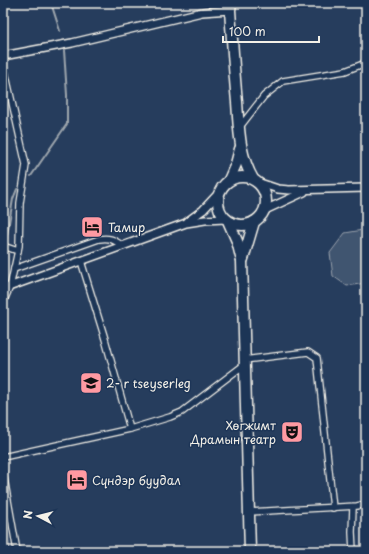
<svg xmlns="http://www.w3.org/2000/svg" width="369" height="554" viewBox="0 0 369 554" font-family="'Playpen Sans',sans-serif">
<style>
.built{fill:#334966}
.park{fill:url(#park-dots);stroke:#9aa2ac}
.pitch{fill:#40546f;stroke:#9aa2ac}
.lines{fill:none;stroke-linecap:round;stroke-linejoin:round}
.stream{stroke:#9fa7ae;stroke-width:2}
.street-casing{stroke:#f4f1e8;stroke-width:8}
.secondary-casing{stroke:#f4f1e8;stroke-width:10}
.highway-casing{stroke:#f4f1e8;stroke-width:13}
.street{stroke:#1d3557;stroke-width:5.5}
.secondary{stroke:#1d3557;stroke-width:7}
.highway{stroke:#1d3557;stroke-width:10}
.labels{text-anchor:middle;dominant-baseline:central;stroke-width:3;stroke-linejoin:round;paint-order:stroke}
.poi-label{font-size:12px;fill:#f4f1e8;stroke:#1d3557;text-anchor:start}
</style>
<defs>
<pattern id="park-dots" width="8" height="8" patternUnits="userSpaceOnUse"><rect width="8" height="8" fill="#40546f"/><path d="M2 2h.1M6 6h.1" fill="none" stroke="#5c6d84" stroke-width="1.8" stroke-linecap="round"/></pattern>
</defs>
<rect width="100%" height="100%" fill="#263d5d"/>
<filter id="ink" filterUnits="userSpaceOnUse"><feTurbulence type="fractalNoise" baseFrequency=".025" numOctaves="2"/><feDisplacementMap in="SourceGraphic" scale="8" xChannelSelector="R" yChannelSelector="G"/><feConvolveMatrix kernelMatrix="1 2 1 2 8 2 1 2 1" color-interpolation-filters="sRGB"/></filter>
<g filter="url(#ink)">
<polygon class="built" points="94,372 98,390 83,393 82,386 87,385 86,381 82,381 81,375"/>
<polygon class="park" points="3,508 10,551 3,551"/>
<polygon class="pitch" points="363,230 366,232 366,283 347,286 333,276 330,253 345,233"/>
<g class="lines">
<g class="stream">
<polyline points="51,3 60,31"/>
<polyline points="31,176 67,124 67,95 64,50"/>
<polyline points="6,241 13,199 17,189"/>
<polyline points="3,261 5,251"/>
<polyline points="3,537 6,551"/>
</g>
<g class="street-casing">
<g id="street">
<polyline points="3,62 26,165 20,203 19,246 10,287 3,303"/>
<polyline points="239,128 264,96 283,81 345,71 363,64 366,60"/>
<polyline points="3,246 18,251"/>
<polyline points="81,261 105,339 130,429"/>
<path d="M14 269 99 239C110 237 114 240 123 246"/>
<polyline points="244,360 308,352 317,358 333,508"/>
<polyline points="3,457 130,429 170,417 182,412 244,365"/>
<polyline points="3,472 17,551"/>
<polyline points="353,507 352,532 353,551"/>
<polyline points="249,512 357,506 366,504"/>
</g>
</g>
<g class="secondary-casing">
<g id="secondary">
<polyline points="3,56 72,43 202,12 230,10"/>
<polyline points="257,182 278,189 289,190 366,188"/>
<polyline points="265,210 304,192"/>
<polyline points="188,221 203,210 218,194"/>
<polyline points="3,289 186,223 205,220 225,219"/>
</g>
</g>
<g class="highway-casing">
<g id="highway">
<path d="M231 3 230 10C232 40 234 71 237 102 239 129 239 155 253 179"/>
<circle cx="242" cy="201" r="24"/>
<polyline points="229,180 236,164 240,149"/>
<polyline points="229,223 237,241 242,261 250,551"/>
<polyline points="243,259 254,222"/>
</g>
</g>
<use href="#street" class="street"/>
<use href="#secondary" class="secondary"/>
<use href="#highway" class="highway"/>
</g>
</g>
<defs>
<g id="hotel-square" transform="scale(1.15)"><rect x="-9" y="-9" width="18" height="18" rx="4" fill="#ff9aa2" stroke="#1d3557"/><path d="M-6-4.5h1.5V1H6V5H4.5V3h-9V5H-6ZM-4 0a1.8 1.8 0 1 1 3.6 0ZM.5 0V-2.5h3Q6-2.5 6 0Z" fill="#111"/></g>
<g id="school-square" transform="scale(1.15)"><rect x="-9" y="-9" width="18" height="18" rx="4" fill="#ff9aa2" stroke="#1d3557"/><path d="M0-5L7-2L0 1L-7-2ZM-4 1L0 2.5L4 1V4Q0 6-4 4Z" fill="#111"/></g>
<g id="theatre-square" transform="scale(1.15)"><rect x="-9" y="-9" width="18" height="18" rx="4" fill="#ff9aa2" stroke="#1d3557"/><path d="M-5-5.5Q0-4 5-5.5V0Q5 5 0 6Q-5 5-5 0ZM-3.3-2.5H-1v1.5H-3.3ZM1-2.5H3.3v1.5H1ZM-2.8 1Q0 5.5 2.8 1Z" fill="#111"/></g>
</defs>
<g fill-rule="evenodd">
<use href="#hotel-square" x="92" y="227"/>
<use href="#school-square" x="91" y="383"/>
<use href="#theatre-square" x="292" y="432"/>
<use href="#hotel-square" x="77" y="480"/>
</g>
<g class="labels">
<g class="poi-label">
<text x="108" y="227">Тамир</text>
<text x="106" y="383">2- r tseyserleg</text>
<text x="276" y="425" text-anchor="end">Хөгжимт<tspan x="276" dy="14">Драмын театр</tspan></text>
<text x="92" y="480">Сүндэр буудал</text>
</g>
</g>
<rect width="369" height="554" fill="none" stroke="#1d3557" stroke-width="16"/>
<rect x="8" y="8" width="353" height="538" fill="none" stroke="#f4f1e8" stroke-width="1.5" filter="url(#ink)"/>
<g transform="translate(38 516) rotate(277)" stroke="#1d3557" stroke-width="3" paint-order="stroke">
<path d="M0-3L7 15L0 10L-7 15Z" fill="#f4f1e8"/>
<text y="-6" font-size="11" font-weight="bold" text-anchor="middle" fill="#f4f1e8">N</text>
</g>
<path d="M223 36v6h96v-6" fill="none" stroke="#f4f1e8" stroke-width="2"/>
<text x="229" y="36" font-size="12" fill="#f4f1e8" stroke="#1d3557" stroke-width="3" paint-order="stroke">100 m</text>
</svg>
